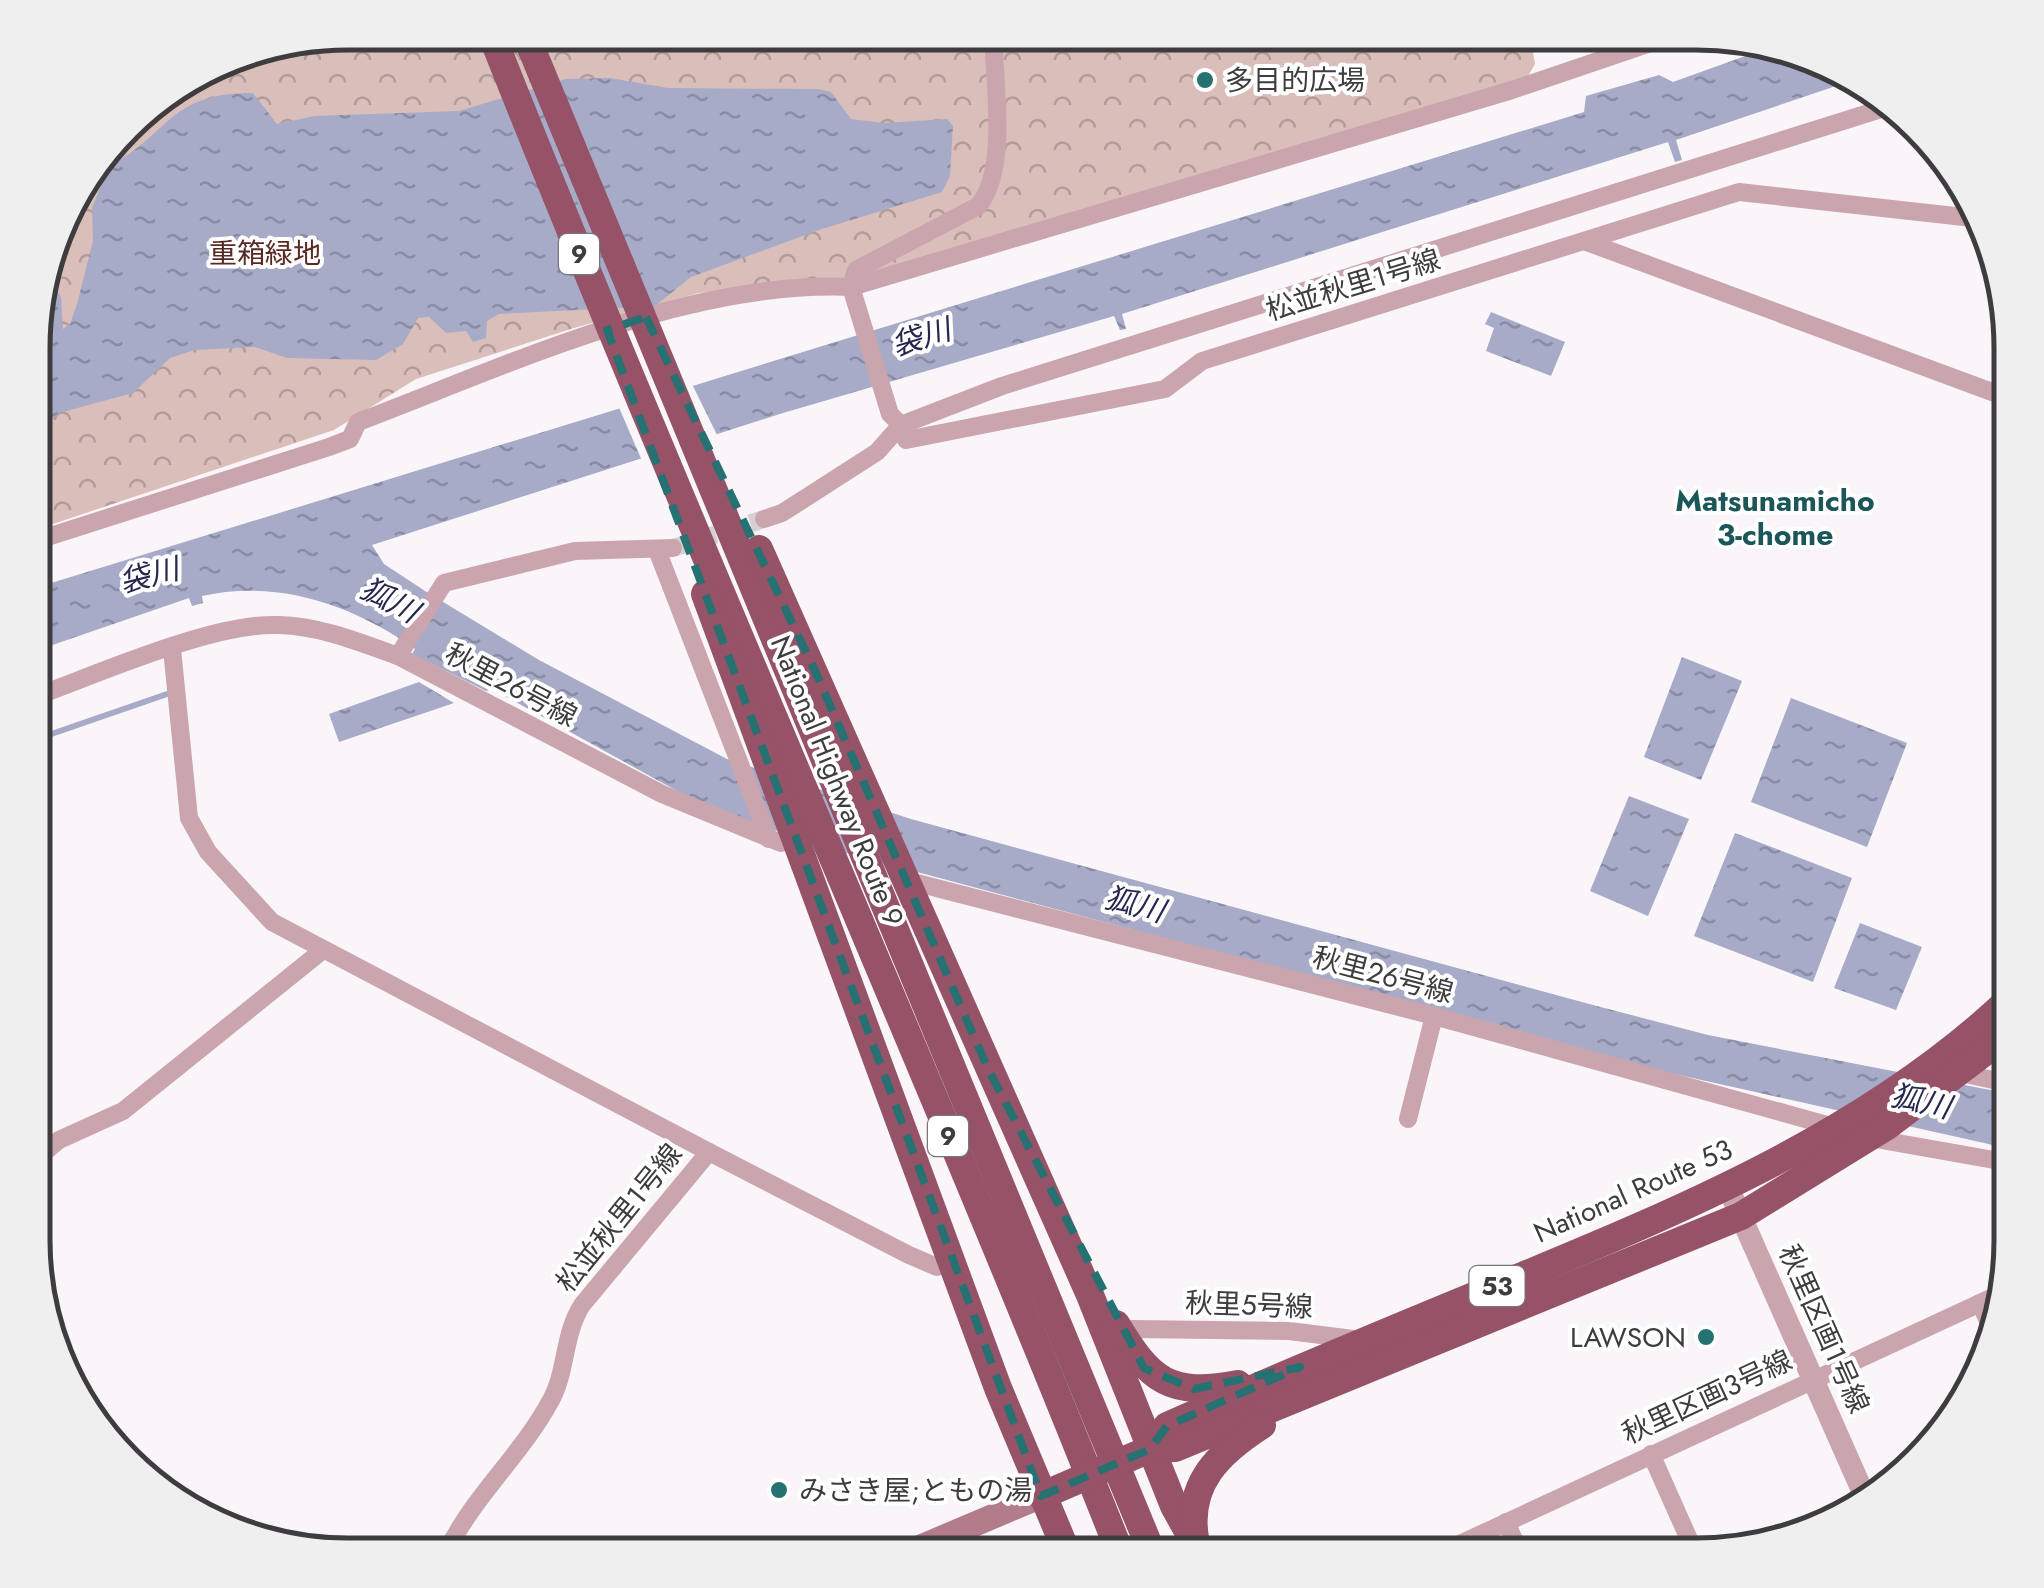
<svg xmlns="http://www.w3.org/2000/svg" width="2044" height="1588" viewBox="0 0 2044 1588" font-family="Jost,'Noto Sans JP',sans-serif">
<style>
.park{fill:url(#park-crowns)}
.water{fill:url(#water-ripples)}
.pier{fill:#faf5f9}
.lines{fill:none;stroke-linecap:round;stroke-linejoin:round}
.stream{stroke:#a7abc8;stroke-width:6}
.minor-tunnel{stroke:#d4d0d4;stroke-width:18;stroke-dasharray:18 9;stroke-linecap:butt}
.minor{stroke:#caa5ae;stroke-width:18}
.tertiary{stroke:#caa5ae;stroke-width:22}
.secondary{stroke:#b27c8b;stroke-width:25}
.trunk{stroke:#965267;stroke-width:28}
.marked{fill:none;stroke:#267172;stroke-width:8;stroke-dasharray:20 12;stroke-linejoin:round}
.poi-dot{fill:#267172;stroke:#fff;stroke-width:4}
.labels{text-anchor:middle;dominant-baseline:central;stroke-width:8;stroke-linejoin:round;paint-order:stroke}
.shield{fill:#fff;stroke:#787678;stroke-width:2.5}
.shield-label{font-size:25px;font-weight:bold;fill:#3e3c3e}
.poi-label{font-size:28px;fill:#3e3c3e;stroke:#fff;text-anchor:start}
.park-label{font-size:28px;fill:#592923;stroke:#fff}
.street-label{font-size:28px;fill:#3e3c3e;stroke:#fff}
.water-label{font-size:30px;font-style:italic;fill:#25274f;stroke:#fff}
.neighbourhood-label{font-size:30px;font-weight:bold;fill:#1b5758;stroke:#fff}
.rim{fill:none;stroke:#3e3c3e;stroke-width:5}
</style>
<defs>
<pattern id="park-crowns" width="20" height="18" patternUnits="userSpaceOnUse" patternTransform="scale(2.5)"><rect width="20" height="18" fill="#dabeba"/><path d="M2 6a3 3 0 1 1 6 0M12 15a3 3 0 1 1 6 0" fill="none" stroke="#b29c99"/></pattern>
<pattern id="water-ripples" width="26" height="14" patternUnits="userSpaceOnUse" patternTransform="scale(2.5)"><rect width="26" height="14" fill="#a7abc8"/><path d="M2 4q2-2 4 0t4 0M15 11q2-2 4 0t4 0" fill="none" stroke="#898ca4"/></pattern>
</defs>
<rect width="100%" height="100%" fill="#faf5f9"/>
<polygon class="park" points="348,33 1530,33 1535,64 1527,78 867,278 699,293 574,328 416,379 334,430 35,530 35,306 74,191 140,110 246,49"/>
<g class="water">
<path d="M1773 46 1816 56 1854 80 1676 140 1682 160 1675 162 1668 142 1122 314 1126 329 1120 330 1114 316 783 413 372 545 384 564 425 591 539 660 727 759 911 819 1593 1005 1708 1035 2011 1094V1149L1670 1073 816 845 697 802 492 689 486 691 412 654 415 649C353 605 278 579 202 596L203 603 192 606 189 598 35 651V588L1584 112 1586 96 1659 75 1673 82Z"/>
<path d="M610 78 668 88 818 89 831 92 851 119 883 123 947 119 953 126 950 176 942 192 819 230 691 277 655 306 499 314 487 321 486 338 473 342 466 331 446 333 429 317 418 318 403 344 376 360 287 358 255 347 194 350 170 358 133 393 59 413 35 436V306L51 260 56 274 54 286 61 297 63 329 70 324 77 304 93 241 92 208 109 166C171 134 167 93 253 93L277 124 314 116 459 111 566 79Z"/>
<polygon points="1491,312 1565,342 1551,376 1486,351 1494,328 1485,324"/>
<polygon points="1682,657 1742,681 1701,780 1644,757"/>
<polygon points="419,682 454,703 339,742 329,714"/>
<polygon points="1791,698 1907,743 1867,847 1751,802"/>
<polygon points="1629,796 1689,819 1648,916 1590,891"/>
<polygon points="1735,833 1852,878 1813,982 1694,936"/>
<polygon points="1860,923 1922,947 1896,1010 1834,988"/>
</g>
<polygon class="pier" points="690,380 719,439 643,463 617,403"/>
<g class="lines">
<polyline class="stream" points="34,740 170,693"/>
<polyline class="minor-tunnel" points="673,548 764,519"/>
<g class="minor">
<path d="M993 33C994 80 1009 170 978 206L856 270 851 287 890 414 901 425 906 440 1165 389 1202 361 1739 192 1982 219"/>
<polyline points="1584,241 2011,399"/>
<polyline points="764,519 782,513 877,452 901,425 1002,386 1894,105"/>
<path d="M35 541 329 447 350 439 358 422C509 365 688 280 851 287L1512 90 1680 33"/>
<polyline points="673,548 575,551 444,583 398,656 662,794 781,843"/>
<polyline points="657,550 769,839"/>
<polyline points="172,649 189,818 208,852 272,922 709,1152"/>
<path d="M34 697C98 674 214 622 279 625 320 626 359 642 398 656"/>
<polyline points="917,883 1434,1016 1834,1127"/>
<polyline points="1961,1073 2011,1084"/>
<polyline points="1408,1119 1434,1016"/>
<polyline points="1870,1138 2011,1163"/>
<polyline points="33,1162 59,1140 123,1111 323,950"/>
<polyline points="1980,1303 1994,1334"/>
<polyline points="1132,1329 1289,1331 1361,1340"/>
<polyline points="1651,1454 1696,1555"/>
<polyline points="1506,1522 1521,1555"/>
<path d="M445 1555C472 1497 521 1456 551 1400 567 1371 563 1335 582 1305L709 1152 909 1255 937 1267 953 1262"/>
<polyline points="1436,1555 2004,1292"/>
</g>
<polyline class="tertiary" points="1727,1185 1865,1497"/>
<polyline class="secondary" points="902,1555 1041,1496"/>
<g class="trunk">
<path d="M491 33C693 543 919 1045 1121 1555"/>
<polyline points="525,33 1153,1555"/>
<polyline points="759,549 1090,1295 1174,1506 1201,1555"/>
<polyline points="705,594 998,1388 1068,1555"/>
<path d="M1116 1324C1150 1381 1170 1397 1238 1384"/>
<path d="M1150 1449 1167 1426C1278 1377 1391 1330 1503 1284 1682 1210 1869 1133 2011 998"/>
<polyline points="1041,1496 1150,1449 1175,1448 1741,1216 1887,1126 2011,1032"/>
<path d="M1195 1538C1186 1483 1220 1452 1262 1425"/>
</g>
</g>
<path class="marked" d="M646 317 816 673 988 1069 1144 1368 1194 1389 1300 1367 1167 1426 1150 1449 1041 1496 607 330Z"/>
<g class="poi-dot">
<circle cx="1205" cy="80" r="10"/>
<circle cx="1706" cy="1337" r="10"/>
<circle cx="779" cy="1490" r="10"/>
</g>
<g class="labels">
<g class="shield">
<rect x="559" y="234" width="40" height="40" rx="8"/>
<rect x="928" y="1116" width="40" height="40" rx="8"/>
<rect x="1469.5" y="1266" width="55" height="40" rx="8"/>
</g>
<g class="shield-label">
<text x="579" y="254">9</text>
<text x="948" y="1136">9</text>
<text x="1497" y="1286">53</text>
</g>
<g class="poi-label">
<text x="1225" y="80">多目的広場</text>
<text x="1686" y="1337" text-anchor="end">LAWSON</text>
<text x="799" y="1490">みさき屋;ともの湯</text>
</g>
<g class="park-label">
<text x="265" y="253">重箱緑地</text>
</g>
<g class="street-label">
<text transform="translate(1353 285) rotate(-17)">松並秋里1号線</text>
<text transform="translate(511 685) rotate(28)">秋里26号線</text>
<text transform="translate(837 781) rotate(68)">National Highway Route 9</text>
<text transform="translate(1383 975) rotate(15)">秋里26号線</text>
<text transform="translate(1633 1191) rotate(-24)">National Route 53</text>
<text transform="translate(619 1218) rotate(-51)">松並秋里1号線</text>
<text transform="translate(1249 1305) rotate(2)">秋里5号線</text>
<text transform="translate(1824 1329) rotate(66)">秋里区画1号線</text>
<text transform="translate(1707 1397) rotate(-25)">秋里区画3号線</text>
</g>
<g class="water-label">
<text transform="translate(921 337) rotate(-17)">袋川</text>
<text transform="translate(149 575) rotate(-14)">袋川</text>
<text transform="translate(390 600) rotate(28)">狐川</text>
<text transform="translate(1135 904) rotate(15)">狐川</text>
<text transform="translate(1921 1101) rotate(13)">狐川</text>
</g>
<g class="neighbourhood-label">
<text x="1775" y="500">Matsunamicho<tspan x="1775" dy="34">3-chome</tspan></text>
</g>
</g>
<path d="M0 0H2044V1588H0ZM348 50H1696A298 298 0 0 1 1994 348V1240A298 298 0 0 1 1696 1538H348A298 298 0 0 1 50 1240V348A298 298 0 0 1 348 50Z" fill="#f0eff0" fill-rule="evenodd"/>
<path class="rim" d="M348 50H1696A298 298 0 0 1 1994 348V1240A298 298 0 0 1 1696 1538H348A298 298 0 0 1 50 1240V348A298 298 0 0 1 348 50Z"/>
</svg>
